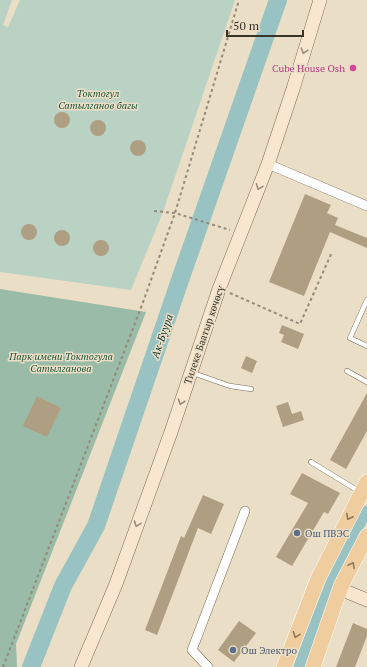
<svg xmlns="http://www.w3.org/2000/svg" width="367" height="667" viewBox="0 0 367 667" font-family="'PT Serif',serif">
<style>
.green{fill:#bad2c4}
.forest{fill:#9abba7}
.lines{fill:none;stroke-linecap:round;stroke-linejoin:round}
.canal{stroke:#98c3c2;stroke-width:11}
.river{stroke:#98c3c2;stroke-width:18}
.building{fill:#af9f82}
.lane-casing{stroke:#786c57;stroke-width:5.5}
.street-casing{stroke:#786c57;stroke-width:10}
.secondary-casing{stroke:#786c57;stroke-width:14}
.primary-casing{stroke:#fff;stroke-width:16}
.path{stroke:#948a79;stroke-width:2;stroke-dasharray:3 3;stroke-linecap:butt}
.lane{stroke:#fff;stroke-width:4.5}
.street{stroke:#fff;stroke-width:9}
.secondary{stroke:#f8e6cf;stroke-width:13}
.primary{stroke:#f0cd9e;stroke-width:15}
.oneway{stroke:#988c7c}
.oneway2{stroke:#8b785e}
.hotel-dot{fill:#d1479c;stroke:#ebdec6;stroke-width:1.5}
.service-dot{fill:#5c6f8a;stroke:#ebdec6;stroke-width:1.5}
.labels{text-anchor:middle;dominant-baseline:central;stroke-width:3;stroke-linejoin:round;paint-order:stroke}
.hotel-label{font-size:10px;fill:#b23c85;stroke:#ebdec6;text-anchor:end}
.park-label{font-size:10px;font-style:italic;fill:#1e563b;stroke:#ebdec6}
.street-label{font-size:10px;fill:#39332a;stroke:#ebdec6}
.service-label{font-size:10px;fill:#4e5e75;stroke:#ebdec6;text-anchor:start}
.water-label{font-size:11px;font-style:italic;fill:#133c3c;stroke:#ebdec6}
</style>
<rect width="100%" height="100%" fill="#ebdec6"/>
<polygon class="green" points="0,0 12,0 3,25 8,27 20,0 235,0 163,212 131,290 0,272"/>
<polygon class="forest" points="0,289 146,312 16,644 17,667 0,667"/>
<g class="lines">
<polyline class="canal" points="299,667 333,572 367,511"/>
<polyline class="river" points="31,667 63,586 96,526 179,283 278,0"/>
</g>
<g class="building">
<circle cx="62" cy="120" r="8"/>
<circle cx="98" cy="128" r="8"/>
<circle cx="138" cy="148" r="8"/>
<polygon points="305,194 331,205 327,213 338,218 335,225 367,238 367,248 330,232 304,296 269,282"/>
<circle cx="29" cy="232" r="8"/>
<circle cx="62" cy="238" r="8"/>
<circle cx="101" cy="248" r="8"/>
<polygon points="282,325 304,334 298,349 281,342 284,335 279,333"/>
<polygon points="246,356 257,361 252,373 241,368"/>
<polygon points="367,393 367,431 346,469 330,460"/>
<polygon points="37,396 61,408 47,437 23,426"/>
<polygon points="288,402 292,414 301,411 304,420 283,427 276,406"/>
<polygon points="302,473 340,493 328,514 324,512 292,566 276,557 308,503 290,494"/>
<polygon points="203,495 224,504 211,534 198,528 157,635 145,630 181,536 184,538"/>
<polygon points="239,621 256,633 234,662 218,650"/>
<polygon points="353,623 367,629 367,636 355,667 336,667"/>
</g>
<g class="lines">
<g class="lane-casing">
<g id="lane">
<polyline points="367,300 350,338 367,346"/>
<polyline points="347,371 367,382"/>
<polyline points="193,373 230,386 251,389"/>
<polyline points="311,462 360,492"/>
</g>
</g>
<g class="street-casing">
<g id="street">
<polyline points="268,164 367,206"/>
<polyline points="208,667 192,650 245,511"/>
</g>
</g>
<g class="secondary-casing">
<g id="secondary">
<polyline points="340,589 367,600"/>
<polyline points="81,667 116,584 171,432 219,289 268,164 293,89 320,0"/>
</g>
</g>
<g class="primary-casing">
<g id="primary">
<polyline points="284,667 318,579 367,482"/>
<polyline points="313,667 341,586 367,536"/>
</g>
</g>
<g class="path">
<polyline points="154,211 175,213 230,230"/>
<polyline points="230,293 300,324 332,252"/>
<polyline points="3,667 142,305 175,213 239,0"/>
</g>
<use href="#lane" class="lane"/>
<use href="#street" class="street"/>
<use href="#secondary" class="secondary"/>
<use href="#primary" class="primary"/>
</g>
<defs><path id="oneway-chevron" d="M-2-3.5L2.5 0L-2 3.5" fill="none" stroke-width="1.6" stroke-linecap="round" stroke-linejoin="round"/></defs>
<g class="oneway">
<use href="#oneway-chevron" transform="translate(304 51) rotate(107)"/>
<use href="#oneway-chevron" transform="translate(259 187) rotate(111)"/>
<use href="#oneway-chevron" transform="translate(181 402) rotate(109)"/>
<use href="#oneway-chevron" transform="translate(137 524) rotate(110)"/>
</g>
<g class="oneway2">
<use href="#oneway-chevron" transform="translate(349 517) rotate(117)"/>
<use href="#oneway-chevron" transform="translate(352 565) rotate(-62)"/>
<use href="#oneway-chevron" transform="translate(296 635) rotate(111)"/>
</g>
<circle class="hotel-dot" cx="353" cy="68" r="4"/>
<g class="service-dot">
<circle cx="297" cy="533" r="4"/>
<circle cx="233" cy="650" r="4"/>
</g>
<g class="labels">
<g class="hotel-label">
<text x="345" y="68">Cube House Osh</text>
</g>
<g class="park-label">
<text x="98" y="93">Токтогул<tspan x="98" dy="12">Сатылганов багы</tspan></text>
<text x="61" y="356">Парк имени Токтогула<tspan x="61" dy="12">Сатылганова</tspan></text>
</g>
<g class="street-label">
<text transform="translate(204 335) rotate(-71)">Тилеке Баатыр көчөсү</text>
</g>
<g class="service-label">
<text x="305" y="533">Ош ПВЭС</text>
<text x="241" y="650">Ош Электро</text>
</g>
<g class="water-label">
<text transform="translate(162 336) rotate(-71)">Ак-Буура</text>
</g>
</g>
<path d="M227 30v6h76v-6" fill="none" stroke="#39332a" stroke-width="2"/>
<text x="233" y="30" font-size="12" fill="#39332a" stroke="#ebdec6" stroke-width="3" paint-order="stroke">50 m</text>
</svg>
